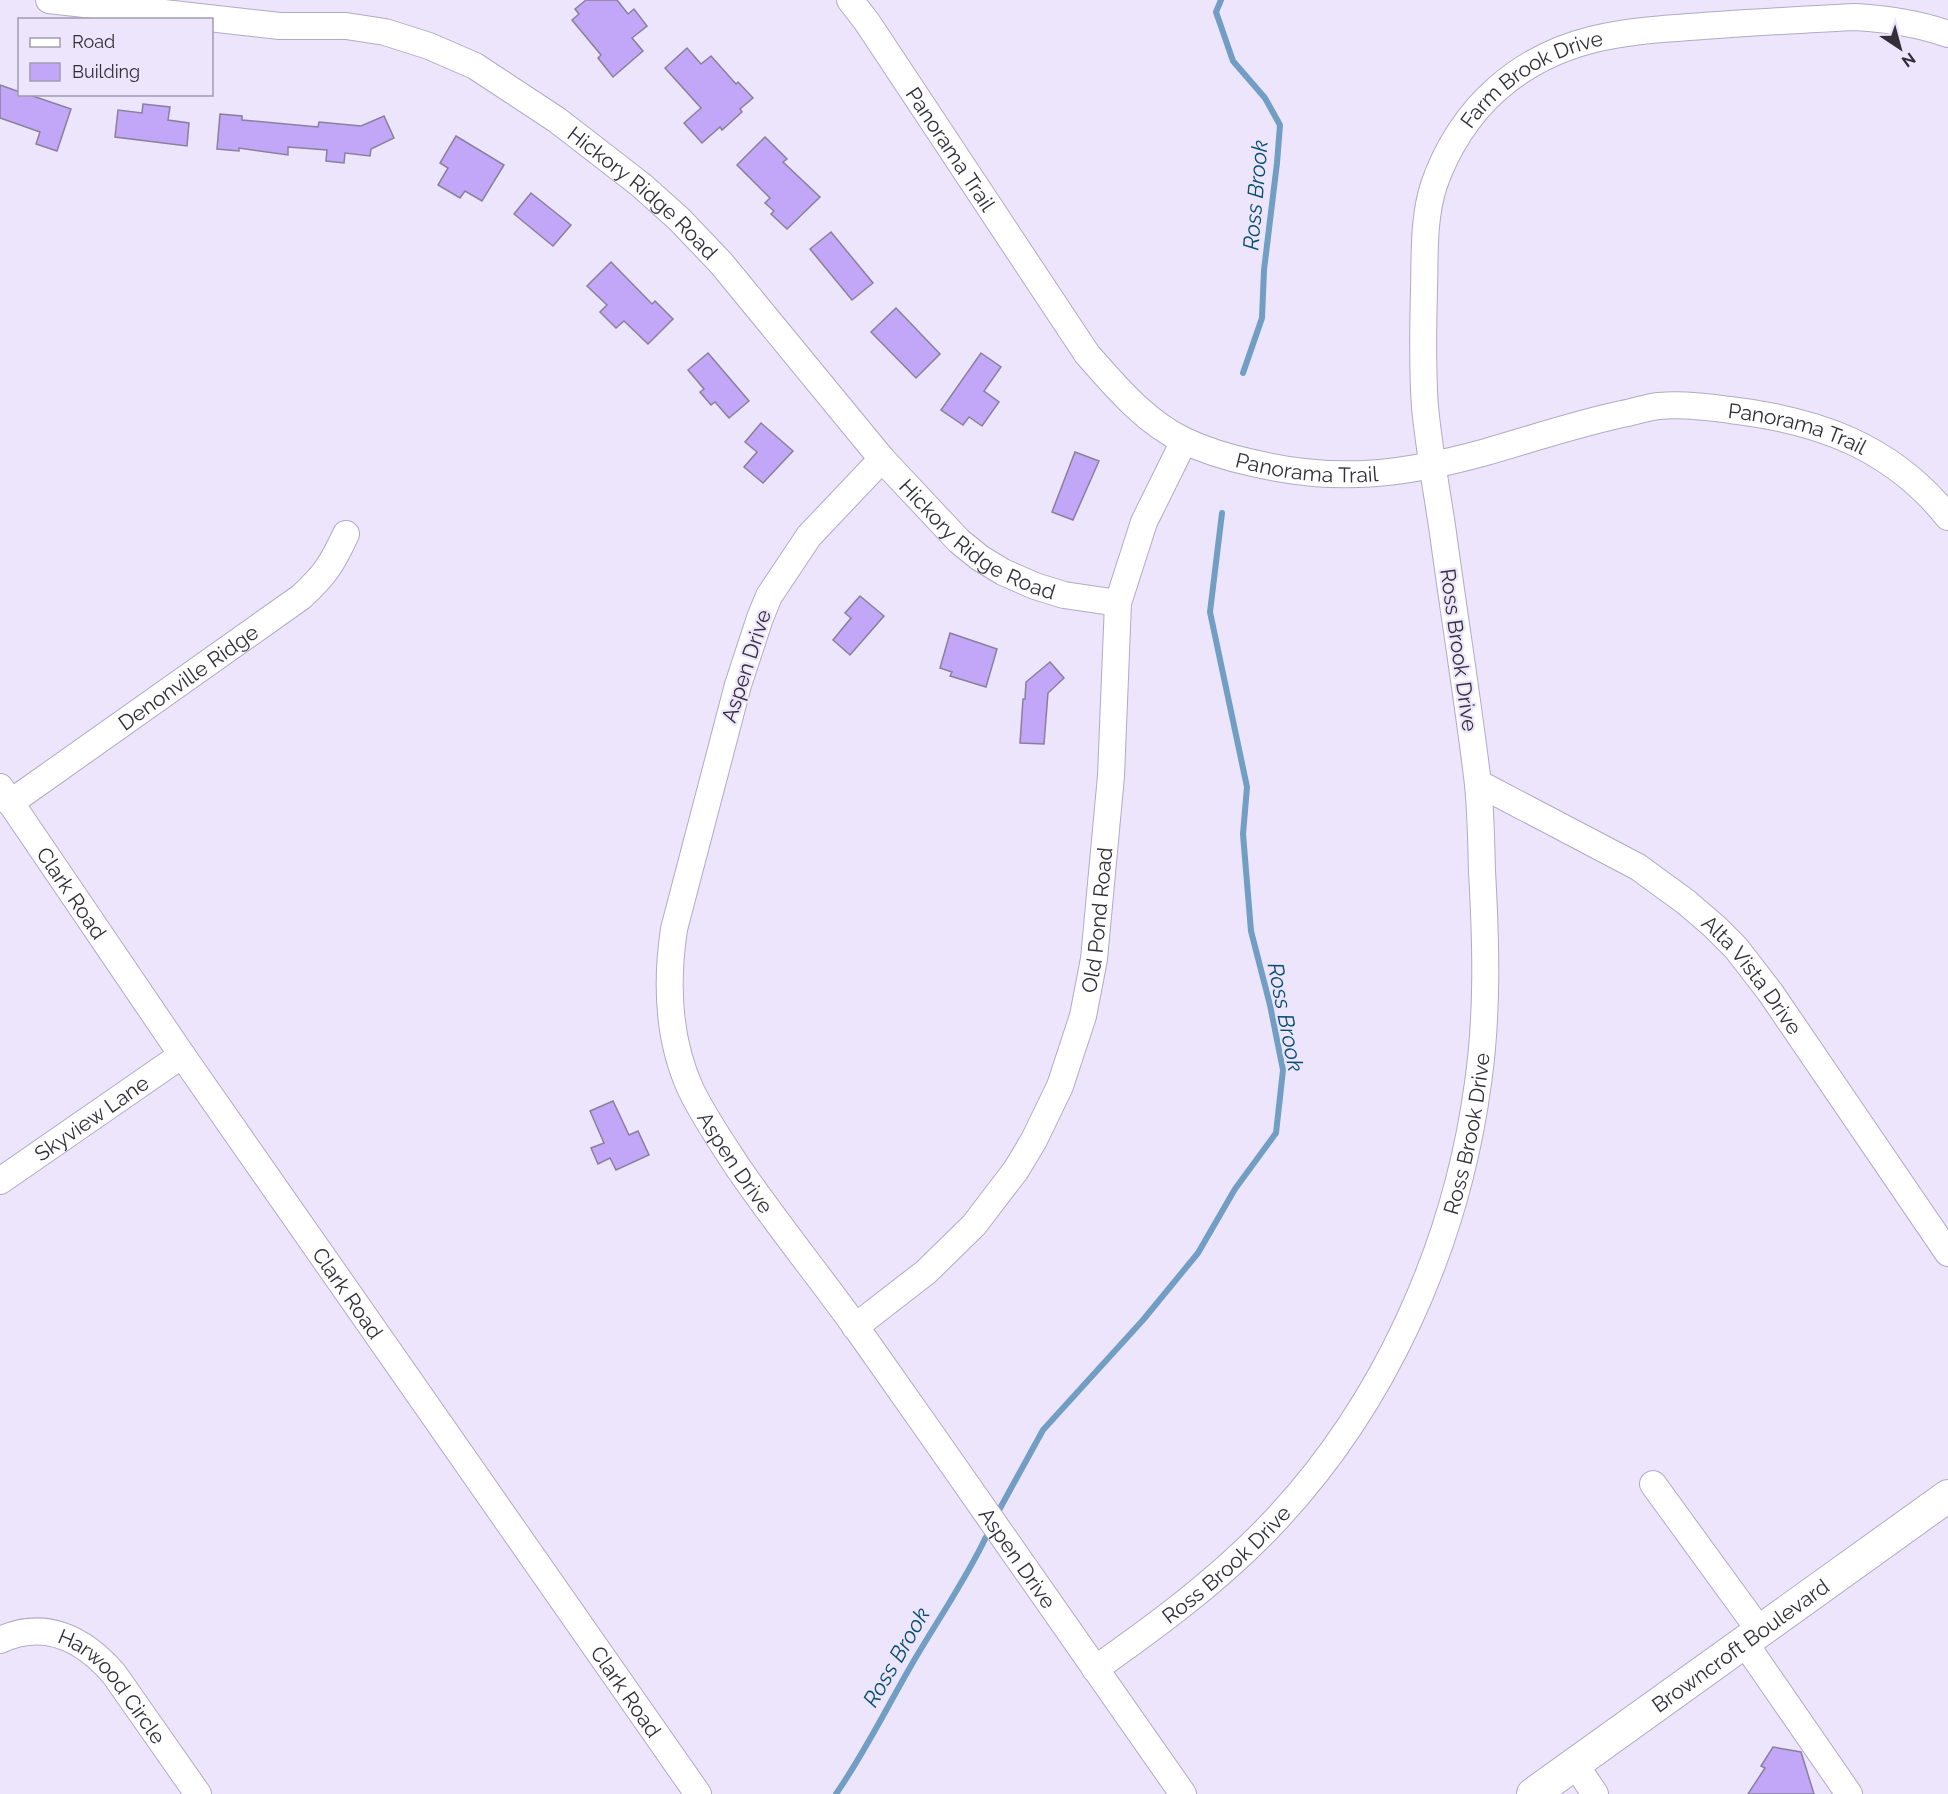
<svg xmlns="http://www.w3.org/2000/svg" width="1948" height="1794" viewBox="0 0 1948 1794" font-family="Raleway,sans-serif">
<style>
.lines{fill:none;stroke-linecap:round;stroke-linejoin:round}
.stream{stroke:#719ec2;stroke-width:6}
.building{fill:#c2a6f7;stroke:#89819a;stroke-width:1.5}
.minor-casing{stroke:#b2aac4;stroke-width:28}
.major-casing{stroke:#b2aac4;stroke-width:34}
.minor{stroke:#fff;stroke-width:26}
.major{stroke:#fff;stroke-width:32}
.labels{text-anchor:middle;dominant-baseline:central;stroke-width:4.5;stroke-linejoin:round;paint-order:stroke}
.street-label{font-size:21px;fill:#322f39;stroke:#ece5fb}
.water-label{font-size:22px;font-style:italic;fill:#054d72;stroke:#ece5fb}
</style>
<rect width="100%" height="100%" fill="#ece5fb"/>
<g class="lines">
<g class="stream">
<polyline points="1221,0 1216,12 1233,61 1265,98 1280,125 1277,163 1264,270 1262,318 1243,373"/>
<polyline points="998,1512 1043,1430 1143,1320 1198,1253 1235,1189 1276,1133 1283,1070 1270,1005 1251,931 1243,834 1247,787 1210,612 1222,513"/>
<path d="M836 1794C865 1752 887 1707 912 1664 937 1621 965 1581 986 1537"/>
</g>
</g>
<g class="building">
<polygon points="586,0 617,0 628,14 634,9 647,26 632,38 643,51 613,77 598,58 601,55 572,20 579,14 575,9"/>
<polygon points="687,48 701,64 711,56 736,84 738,82 753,98 740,109 742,112 722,130 720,127 702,143 684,123 701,108 665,68"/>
<polygon points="0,85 20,92 20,94 27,94 71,109 57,151 36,144 40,132 0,118"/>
<polygon points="143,104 170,107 168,120 189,123 187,146 115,137 118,110 142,113"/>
<polygon points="220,114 242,116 242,120 318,127 319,122 361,126 384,116 394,138 371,149 370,156 345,153 344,163 326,161 327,150 288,147 288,155 239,148 239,151 217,149"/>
<polygon points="456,136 504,165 482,201 465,191 460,198 438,185 448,168 440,163"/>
<polygon points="765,137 787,159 783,162 820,197 787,229 771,214 774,211 765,203 770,198 737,165"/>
<polygon points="531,193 571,225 553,246 514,214"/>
<polygon points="831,232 873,283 852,300 810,249"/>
<polygon points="611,262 652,304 655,301 673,319 648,344 624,321 616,328 600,312 607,305 587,286"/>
<polygon points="896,308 940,354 916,378 871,332"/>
<polygon points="708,353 749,401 729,418 715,402 711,405 700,392 704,389 688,370"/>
<polygon points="981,353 1001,367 984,391 999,402 982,426 969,417 963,425 941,410"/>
<polygon points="761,423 793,451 763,483 744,467 757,452 745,442"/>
<polygon points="1075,452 1099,461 1073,520 1052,512"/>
<polygon points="860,596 884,616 850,655 833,640 851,618 845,613"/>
<polygon points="950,633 997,649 986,687 950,676 952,672 940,668"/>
<polygon points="1050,662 1064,678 1048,693 1044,744 1020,743 1023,699 1025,699 1026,682"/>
<polygon points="613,1101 629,1135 638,1131 649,1155 616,1170 610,1158 598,1164 591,1148 604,1143 590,1111"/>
<polygon points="1773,1747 1801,1752 1814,1794 1748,1794 1765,1768 1761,1766"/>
</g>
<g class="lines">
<g class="minor-casing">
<g id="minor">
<path id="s1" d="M49 0 280 26H346L385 32 429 46 475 66 557 120 641 185 679 219 721 263 882 459 959 541 980 558 1003 572 1035 586 1064 595 1118 603"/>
<path id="s2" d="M850 0 867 22 1087 354C1116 387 1145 422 1185 441 1206 451 1230 458 1253 463 1337 483 1403 475 1486 452 1531 439 1576 424 1622 414 1634 412 1647 407 1659 406 1680 404 1709 407 1730 410 1817 420 1891 446 1948 517"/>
<path id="s3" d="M882 459 809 536 769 596 760 618 738 685 674 929C666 983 667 1038 691 1090 704 1117 722 1143 739 1169 777 1224 819 1276 858 1330 967 1484 1074 1639 1183 1794"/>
<path id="s4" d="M1478 783 1638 867 1686 902 1715 927 1736 948 1770 992 1948 1253"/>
<path id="s5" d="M0 787 182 1055 698 1794"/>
<path id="s6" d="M10 803 301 597C325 575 332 564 346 534"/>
<path id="s7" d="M0 1181 182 1055"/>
<path id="s8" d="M855 1327 926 1272 974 1225 1016 1170 1034 1140 1060 1086 1083 1016 1094 959 1111 776 1118 603 1144 522 1184 441"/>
<polyline points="1653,1484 1760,1631"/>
<path id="s9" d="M0 1640C45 1619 84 1639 114 1674L198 1794"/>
<polyline points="1744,1642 1849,1794"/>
<path id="s10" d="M1095 1669C1156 1626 1216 1582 1268 1528 1383 1409 1456 1247 1478 1083 1488 1013 1486 942 1482 871 1481 839 1481 807 1477 776 1467 695 1454 614 1443 533 1437 492 1429 449 1425 407 1422 368 1423 329 1424 290 1425 255 1423 218 1434 185 1446 149 1469 113 1498 88 1563 31 1636 31 1718 25 1764 22 1810 19 1856 17 1888 19 1917 23 1948 34"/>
<polyline points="1575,1764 1595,1794"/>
</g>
</g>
<g class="major-casing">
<g id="major">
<path id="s11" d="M1533 1794 1948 1496"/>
</g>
</g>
<use href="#minor" class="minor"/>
<use href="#major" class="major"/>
</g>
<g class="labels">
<g class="street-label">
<text stroke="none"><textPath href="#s10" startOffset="1778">Farm Brook Drive</textPath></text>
<text stroke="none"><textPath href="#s2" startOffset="180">Panorama Trail</textPath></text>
<text stroke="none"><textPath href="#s1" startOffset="645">Hickory Ridge Road</textPath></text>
<text stroke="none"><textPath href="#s2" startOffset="1186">Panorama Trail</textPath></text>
<text stroke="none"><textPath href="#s2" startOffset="684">Panorama Trail</textPath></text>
<text stroke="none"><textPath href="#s1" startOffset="1131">Hickory Ridge Road</textPath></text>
<text transform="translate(1459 650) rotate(82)">Ross Brook Drive</text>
<text transform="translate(746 666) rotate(-72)">Aspen Drive</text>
<text stroke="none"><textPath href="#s6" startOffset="218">Denonville Ridge</textPath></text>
<text stroke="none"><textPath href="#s5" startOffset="128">Clark Road</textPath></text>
<text stroke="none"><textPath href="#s8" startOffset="492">Old Pond Road</textPath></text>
<text stroke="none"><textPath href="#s4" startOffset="339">Alta Vista Drive</textPath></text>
<text stroke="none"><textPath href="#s7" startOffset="111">Skyview Lane</textPath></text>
<text stroke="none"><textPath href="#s10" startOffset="672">Ross Brook Drive</textPath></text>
<text stroke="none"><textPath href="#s3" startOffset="774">Aspen Drive</textPath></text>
<text stroke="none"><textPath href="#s5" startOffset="614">Clark Road</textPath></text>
<text stroke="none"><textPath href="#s3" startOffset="1260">Aspen Drive</textPath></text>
<text stroke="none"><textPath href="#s10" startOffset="168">Ross Brook Drive</textPath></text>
<text stroke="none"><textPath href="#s11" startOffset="255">Browncroft Boulevard</textPath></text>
<text stroke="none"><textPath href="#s5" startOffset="1100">Clark Road</textPath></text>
<text stroke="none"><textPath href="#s9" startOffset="136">Harwood Circle</textPath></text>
</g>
<g class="water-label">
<text transform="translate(1255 195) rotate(-85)">Ross Brook</text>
<text transform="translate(1286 1017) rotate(79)">Ross Brook</text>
<text transform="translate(896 1657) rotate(-60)">Ross Brook</text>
</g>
</g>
<rect x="18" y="18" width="195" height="78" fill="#ece5fb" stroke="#a29cad" stroke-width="1.5"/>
<rect x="30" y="38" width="30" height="9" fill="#ffffff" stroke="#a29cad" stroke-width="1.5"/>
<text x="72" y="48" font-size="18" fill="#322f39">Road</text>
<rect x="30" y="63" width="30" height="18" fill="#c2a6f7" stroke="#a29cad" stroke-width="1.5"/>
<text x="72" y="78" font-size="18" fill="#322f39">Building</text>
<g transform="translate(1900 48) rotate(144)" stroke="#ece5fb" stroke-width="4.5" paint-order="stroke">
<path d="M0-4.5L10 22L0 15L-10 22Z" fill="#322f39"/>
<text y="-9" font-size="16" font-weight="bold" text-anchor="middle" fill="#322f39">N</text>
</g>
</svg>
